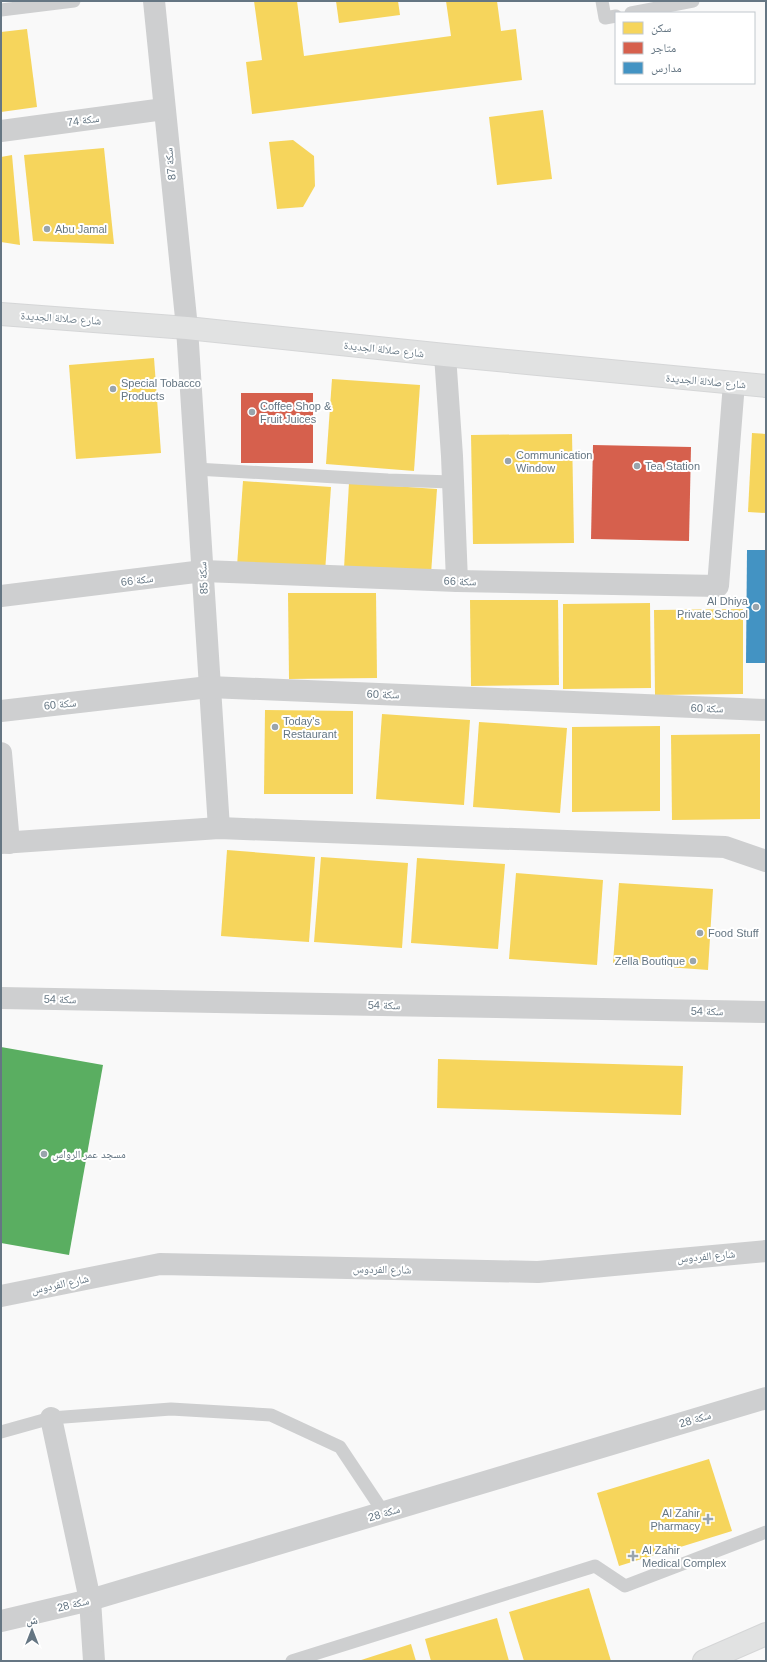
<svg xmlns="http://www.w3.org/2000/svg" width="767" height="1662" viewBox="0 0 767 1662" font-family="Helvetica,'Noto Naskh Arabic',sans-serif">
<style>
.homes{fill:#f6d55c}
.shops{fill:#d6604d}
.schools{fill:#4393c3}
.public{fill:#5aae61}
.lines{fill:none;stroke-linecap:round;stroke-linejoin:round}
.secondary-casing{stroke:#d5d6d7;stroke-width:24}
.lane{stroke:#cecfd0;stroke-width:13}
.street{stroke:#cecfd0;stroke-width:22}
.secondary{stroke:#e1e2e2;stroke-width:22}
.poi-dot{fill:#99a4ac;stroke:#fff;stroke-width:1.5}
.labels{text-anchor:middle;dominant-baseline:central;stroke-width:4;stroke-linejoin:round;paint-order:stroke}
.street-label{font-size:11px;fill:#657683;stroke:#fff}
.poi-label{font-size:11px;fill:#657683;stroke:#fff;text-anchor:start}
</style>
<rect width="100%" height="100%" fill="#f9f9f9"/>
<g class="homes">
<polygon points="254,1 297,1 304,56 451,36 446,1 497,1 501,31 516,29 522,80 252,114 246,62 262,60"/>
<polygon points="336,1 398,1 400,15 339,23"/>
<polygon points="27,29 37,107 1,112 1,32"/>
<polygon points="543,110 552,179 497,185 489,117"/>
<polygon points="293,140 314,156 315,186 303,207 277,209 269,142"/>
<polygon points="104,148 114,244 33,241 24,155"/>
<polygon points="12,155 20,245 1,242 1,157"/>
<polygon points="154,358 161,453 76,459 69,365"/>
<polygon points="332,379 420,385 414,471 326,464"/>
<polygon points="752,433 766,434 766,513 748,512"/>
<polygon points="572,434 574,543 473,544 471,435"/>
<polygon points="243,481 331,487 325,572 237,566"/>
<polygon points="349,483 437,489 431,574 344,568"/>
<polygon points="288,593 376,593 377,678 289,679"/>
<polygon points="470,600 558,600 559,685 471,686"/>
<polygon points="650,603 651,688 563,689 563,604"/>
<polygon points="743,609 743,694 655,695 654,610"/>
<polygon points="265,710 353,711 353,794 264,794"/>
<polygon points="382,714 470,720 464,805 376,799"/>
<polygon points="479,722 567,728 560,813 473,807"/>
<polygon points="660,726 660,811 572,812 572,727"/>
<polygon points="760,734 760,819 672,820 671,735"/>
<polygon points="227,850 315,857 309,942 221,936"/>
<polygon points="321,857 408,863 402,948 314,942"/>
<polygon points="417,858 505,864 498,949 411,943"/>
<polygon points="516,873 603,880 597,965 509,959"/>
<polygon points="619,883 713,889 708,970 613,963"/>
<polygon points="438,1059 683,1066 681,1115 437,1108"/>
<polygon points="709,1459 732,1531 619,1566 597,1493"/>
<polygon points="589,1588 611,1661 524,1661 509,1612"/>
<polygon points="497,1618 509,1661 431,1661 425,1639"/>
<polygon points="411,1644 416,1661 358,1661"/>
</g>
<g class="shops">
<rect x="241" y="393" width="72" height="70"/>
<polygon points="593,445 691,447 689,541 591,539"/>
</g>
<polygon class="schools" points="747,550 766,550 766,663 746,663"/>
<polygon class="public" points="1,1047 103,1065 69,1255 1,1243"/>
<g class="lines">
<g class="secondary-casing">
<g id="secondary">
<polyline points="1,314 187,328 445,355 766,386"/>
<polyline points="704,1661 766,1634"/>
</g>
</g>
<g class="lane">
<polyline points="602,1 605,18 616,16"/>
<polyline points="1,10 74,1"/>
<polyline points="631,13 693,1"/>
<polyline points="196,469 388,480 453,482"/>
<polyline points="1,1432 51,1418 171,1409 271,1415 340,1447 384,1513"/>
<polyline points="292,1661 595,1566 625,1586 766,1532"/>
</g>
<g class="street">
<polyline points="154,1 187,328 219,828"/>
<polyline points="1,131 164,109"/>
<polyline points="445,355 452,456 457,581"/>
<polyline points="1,596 203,571 457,581 718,586 734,383"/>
<polyline points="1,711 209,687 766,710"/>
<polyline points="1,753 9,843"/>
<polyline points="1,843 219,828 725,847 766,861"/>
<polyline points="1,998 766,1012"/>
<polyline points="1,1296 160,1264 538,1272 766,1251"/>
<polyline points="51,1418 90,1600 94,1661"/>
<polyline points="1,1621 90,1600 766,1398"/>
</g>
<use href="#secondary" class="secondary"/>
</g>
<g class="poi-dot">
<circle cx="47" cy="229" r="4"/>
<circle cx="113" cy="389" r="4"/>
<circle cx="252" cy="412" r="4"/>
<circle cx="508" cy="461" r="4"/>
<circle cx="637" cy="466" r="4"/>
<circle cx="756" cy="607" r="4"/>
<circle cx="275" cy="727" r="4"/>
<circle cx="700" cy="933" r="4"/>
<circle cx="693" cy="961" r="4"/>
<circle cx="44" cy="1154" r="4"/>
<path d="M706 1513h4v4h4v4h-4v4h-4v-4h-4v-4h4z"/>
<path d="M631 1550h4v4h4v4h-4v4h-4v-4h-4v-4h4z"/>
</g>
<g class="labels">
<g class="street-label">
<text transform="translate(83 120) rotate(-8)">سكة 74</text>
<text transform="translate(170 164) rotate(-96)">سكة 87</text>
<text transform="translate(61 318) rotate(4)">شارع صلالة الجديدة</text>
<text transform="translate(384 349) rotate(6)">شارع صلالة الجديدة</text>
<text transform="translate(706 381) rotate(5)">شارع صلالة الجديدة</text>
<text transform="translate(203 578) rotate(-93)">سكة 85</text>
<text transform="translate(137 580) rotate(-7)">سكة 66</text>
<text transform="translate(460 581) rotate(2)">سكة 66</text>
<text transform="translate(383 694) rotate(2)">سكة 60</text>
<text transform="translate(60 704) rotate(-6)">سكة 60</text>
<text transform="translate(707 708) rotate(2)">سكة 60</text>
<text transform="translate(60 999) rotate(1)">سكة 54</text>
<text transform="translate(384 1005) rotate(1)">سكة 54</text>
<text transform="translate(707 1011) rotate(1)">سكة 54</text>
<text transform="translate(706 1256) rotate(-5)">شارع الفردوس</text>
<text transform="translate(382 1269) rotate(1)">شارع الفردوس</text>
<text transform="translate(60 1284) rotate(-12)">شارع الفردوس</text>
<text transform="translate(695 1419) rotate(-17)">سكة 28</text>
<text transform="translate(384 1513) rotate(-17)">سكة 28</text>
<text transform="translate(73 1604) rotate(-14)">سكة 28</text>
</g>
<g class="poi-label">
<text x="55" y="229">Abu Jamal</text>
<text x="121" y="383">Special Tobacco<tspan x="121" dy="13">Products</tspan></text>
<text x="260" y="406">Coffee Shop &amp;<tspan x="260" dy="13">Fruit Juices</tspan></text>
<text x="516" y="455">Communication<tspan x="516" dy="13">Window</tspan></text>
<text x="645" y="466">Tea Station</text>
<text x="748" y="601" text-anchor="end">Al Dhiya<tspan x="748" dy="13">Private School</tspan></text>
<text x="283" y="721">Today's<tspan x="283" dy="13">Restaurant</tspan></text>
<text x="708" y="933">Food Stuff</text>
<text x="685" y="961" text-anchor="end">Zella Boutique</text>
<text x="52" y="1154">مسجد عمر الرواس</text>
<text x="700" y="1513" text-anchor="end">Al Zahir<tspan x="700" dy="13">Pharmacy</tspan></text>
<text x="642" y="1550">Al Zahir<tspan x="642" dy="13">Medical Complex</tspan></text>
</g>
</g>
<rect width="767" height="1662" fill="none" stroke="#657683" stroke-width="4"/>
<rect x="615" y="12" width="140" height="72" fill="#ffffff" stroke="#c1c8cd"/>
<rect x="623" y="22" width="20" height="12" fill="#f6d55c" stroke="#c1c8cd"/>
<text x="651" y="32" font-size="12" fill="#657683">سكن</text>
<rect x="623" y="42" width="20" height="12" fill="#d6604d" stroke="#c1c8cd"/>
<text x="651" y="52" font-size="12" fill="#657683">متاجر</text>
<rect x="623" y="62" width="20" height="12" fill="#4393c3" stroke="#c1c8cd"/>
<text x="651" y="72" font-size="12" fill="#657683">مدارس</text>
<g transform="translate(32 1630)" stroke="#ffffff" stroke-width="3" paint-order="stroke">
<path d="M0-3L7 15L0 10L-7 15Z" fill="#657683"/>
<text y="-6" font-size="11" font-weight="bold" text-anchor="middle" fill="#657683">ش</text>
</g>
</svg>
